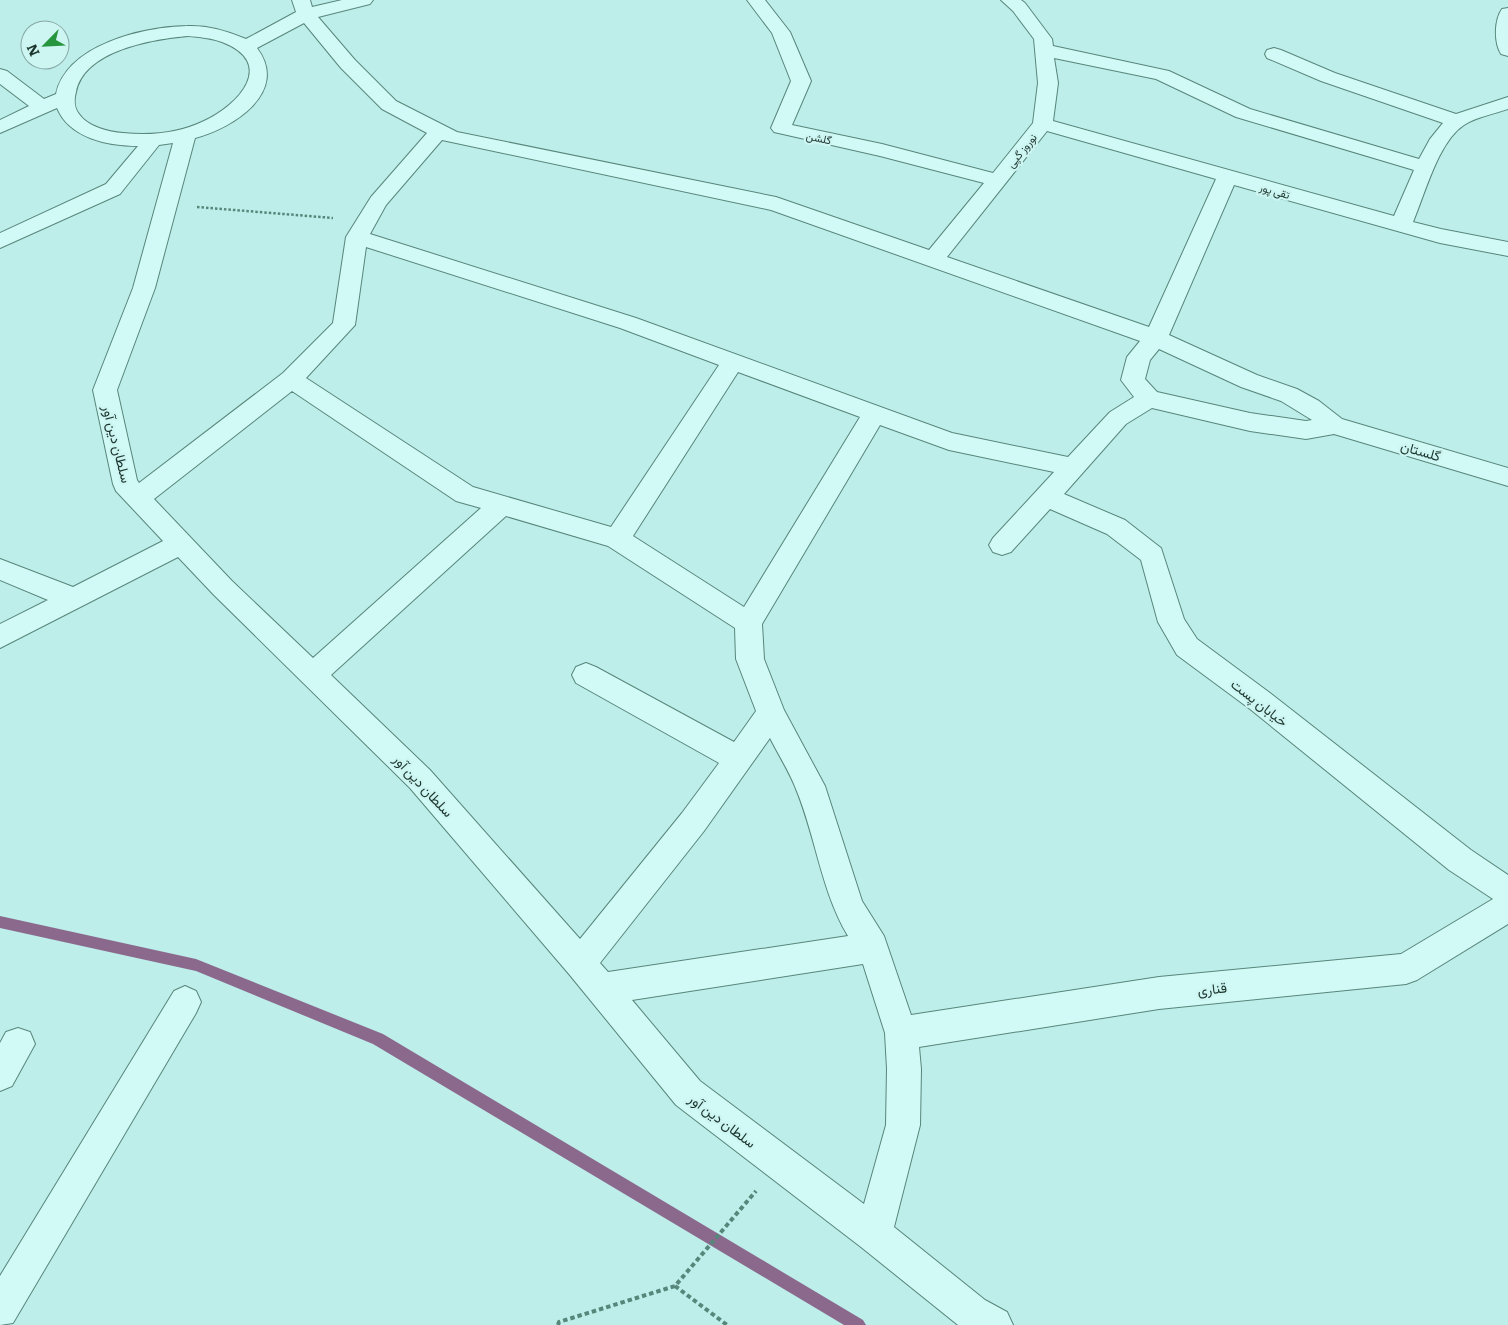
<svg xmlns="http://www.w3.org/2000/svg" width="1508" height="1325" viewBox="0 0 1508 1325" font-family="Literata,Vazirmatn,serif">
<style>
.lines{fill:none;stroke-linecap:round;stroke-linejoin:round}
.stream{fill:#8b698d;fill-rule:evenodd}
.minor-casing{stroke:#57867a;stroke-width:2}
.path-far1{stroke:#57867a;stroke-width:2.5;stroke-dasharray:2.5 2;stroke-linecap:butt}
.path{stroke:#57867a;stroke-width:4;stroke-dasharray:4.5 3;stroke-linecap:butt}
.minor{fill:#d1f9f5;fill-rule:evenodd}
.labels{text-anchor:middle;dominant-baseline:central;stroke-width:4.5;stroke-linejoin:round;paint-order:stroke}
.far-street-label{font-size:11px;fill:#1c352d;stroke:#cdf5f2}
.street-label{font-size:14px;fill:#1c352d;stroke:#cdf5f2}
</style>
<rect width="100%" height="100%" fill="#beeeea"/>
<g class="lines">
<polygon class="stream" points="0,916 196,959 383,1034 863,1320 866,1325 844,1325 373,1044 196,971 0,928"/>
<g class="minor-casing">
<g id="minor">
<path d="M292 0H310L312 7 342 0H373L370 4 318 17 355 60 396 101 457 132 776 197 929 250 984 183 880 156 774 132 771 128 791 81 772 33 747 0H765L790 32 811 81 792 125 882 144 993 173 1033 123 1038 83 1034 39 1013 11 1001 0H1021L1025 3 1052 39 1053 46 1169 71 1250 109 1419 159 1430 139 1443 123 1321 81 1267 58 1265 54 1267 50 1274 48 1281 50 1335 73 1456 114 1508 97V109C1494 114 1476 117 1464 125 1438 142 1425 194 1413 222L1441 229 1508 242V256L1440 243 1234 185 1169 335 1257 375 1297 389 1319 401 1342 419 1508 468V486L1334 434 1306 439 1250 431 1152 408 1126 424 1064 494 1125 520 1161 548 1184 619 1197 639 1270 693 1471 850 1508 875V924L1417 980 1406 984 1159 1009 919 1047 921 1069 920 1125 894 1227 985 1300 1007 1312 1013 1325H958L861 1247 676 1105 569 974 410 788 214 595 178 557 0 648V624L48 600 0 580V559L73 587 163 541 116 491 113 484 93 390 133 288 173 143 159 145 120 194 0 248V233L106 184 138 146C108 146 69 138 57 108L0 133V120L29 106 0 84V69L7 71 44 99 56 94C67 44 144 27 187 26 207 25 228 31 246 39L296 12ZM304 23 341 68 382 109 427 133 371 197 346 237 333 323 283 373 139 483 137 480 117 390 155 288 195 138C233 128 290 92 257 48ZM188 36C199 37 211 38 222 42 277 63 239 105 204 121 179 133 151 136 123 133 109 132 88 127 79 114 74 108 74 99 76 92 84 50 154 39 188 36ZM1054 58 1156 79 1236 117 1414 170 1394 216 1053 121 1058 83ZM1047 131 1216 179 1149 327 947 257ZM442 140 771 210 1140 341 1127 357 1121 380 1134 397 1110 412 1068 457 952 433 636 318 370 234 386 205ZM366 247 620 328 719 365 611 527 473 487 306 378 355 325ZM1159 349 1241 387 1281 401 1312 420 1306 421 1250 413 1157 392 1145 379 1150 360ZM738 372 860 417 744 607 633 536ZM292 391 456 501 481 508 313 658 232 581 154 499ZM880 425 949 450 1054 472 993 538 989 545 993 552 1002 555 1011 552 1050 509 1107 534 1141 560 1158 622 1177 655 1250 709 1449 870 1493 899 1401 954 1159 977 911 1015 884 936 862 901 825 786 784 710 764 659 762 624ZM506 516 608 546 735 628 736 659 756 711 734 742 596 667 586 663 576 667 572 675 576 683 719 763 682 813 580 939 430 770 331 675ZM770 738C778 754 789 771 796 789 816 837 821 891 848 936L608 972 600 963 704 831ZM863 964 885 1033 887 1069 886 1125 864 1204 700 1081 632 1000Z"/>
<path d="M1508 8V56L1501 54C1494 43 1494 20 1502 9Z"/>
<polygon points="185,986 196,991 201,1002 196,1013 13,1323 0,1325 0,1276 174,991"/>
<polygon points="18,1028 30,1032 35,1044 12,1086 0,1091 0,1043 6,1032"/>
</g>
</g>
<polyline class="path-far1" points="197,207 333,218"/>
<g class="path">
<polyline points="675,1286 727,1325"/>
<polyline points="558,1325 559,1322 675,1286 756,1191"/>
</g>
<use href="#minor" class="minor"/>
</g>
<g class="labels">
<g class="far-street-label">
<text transform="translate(819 137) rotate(12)">گلشن</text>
<text transform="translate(1021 150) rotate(-51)">نوروز گپی</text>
<text transform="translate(1275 190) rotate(16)">تقی پور</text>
</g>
<g class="street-label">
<text transform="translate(118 444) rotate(76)">سلطان دین آور</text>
<text transform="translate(1421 450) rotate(16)">گلستان</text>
<text transform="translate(1260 702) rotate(38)">خیابان پست</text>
<text transform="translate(424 785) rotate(47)">سلطان دین آور</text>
<text transform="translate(1212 988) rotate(-6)">قناری</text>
<text transform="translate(723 1120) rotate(37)">سلطان دین آور</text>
</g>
</g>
<g transform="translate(45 45) rotate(246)"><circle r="24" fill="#cdf5f2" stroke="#86a8a3"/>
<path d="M0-4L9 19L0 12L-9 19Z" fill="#26953d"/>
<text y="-8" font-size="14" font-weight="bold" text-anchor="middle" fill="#1c352d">N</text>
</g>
</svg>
